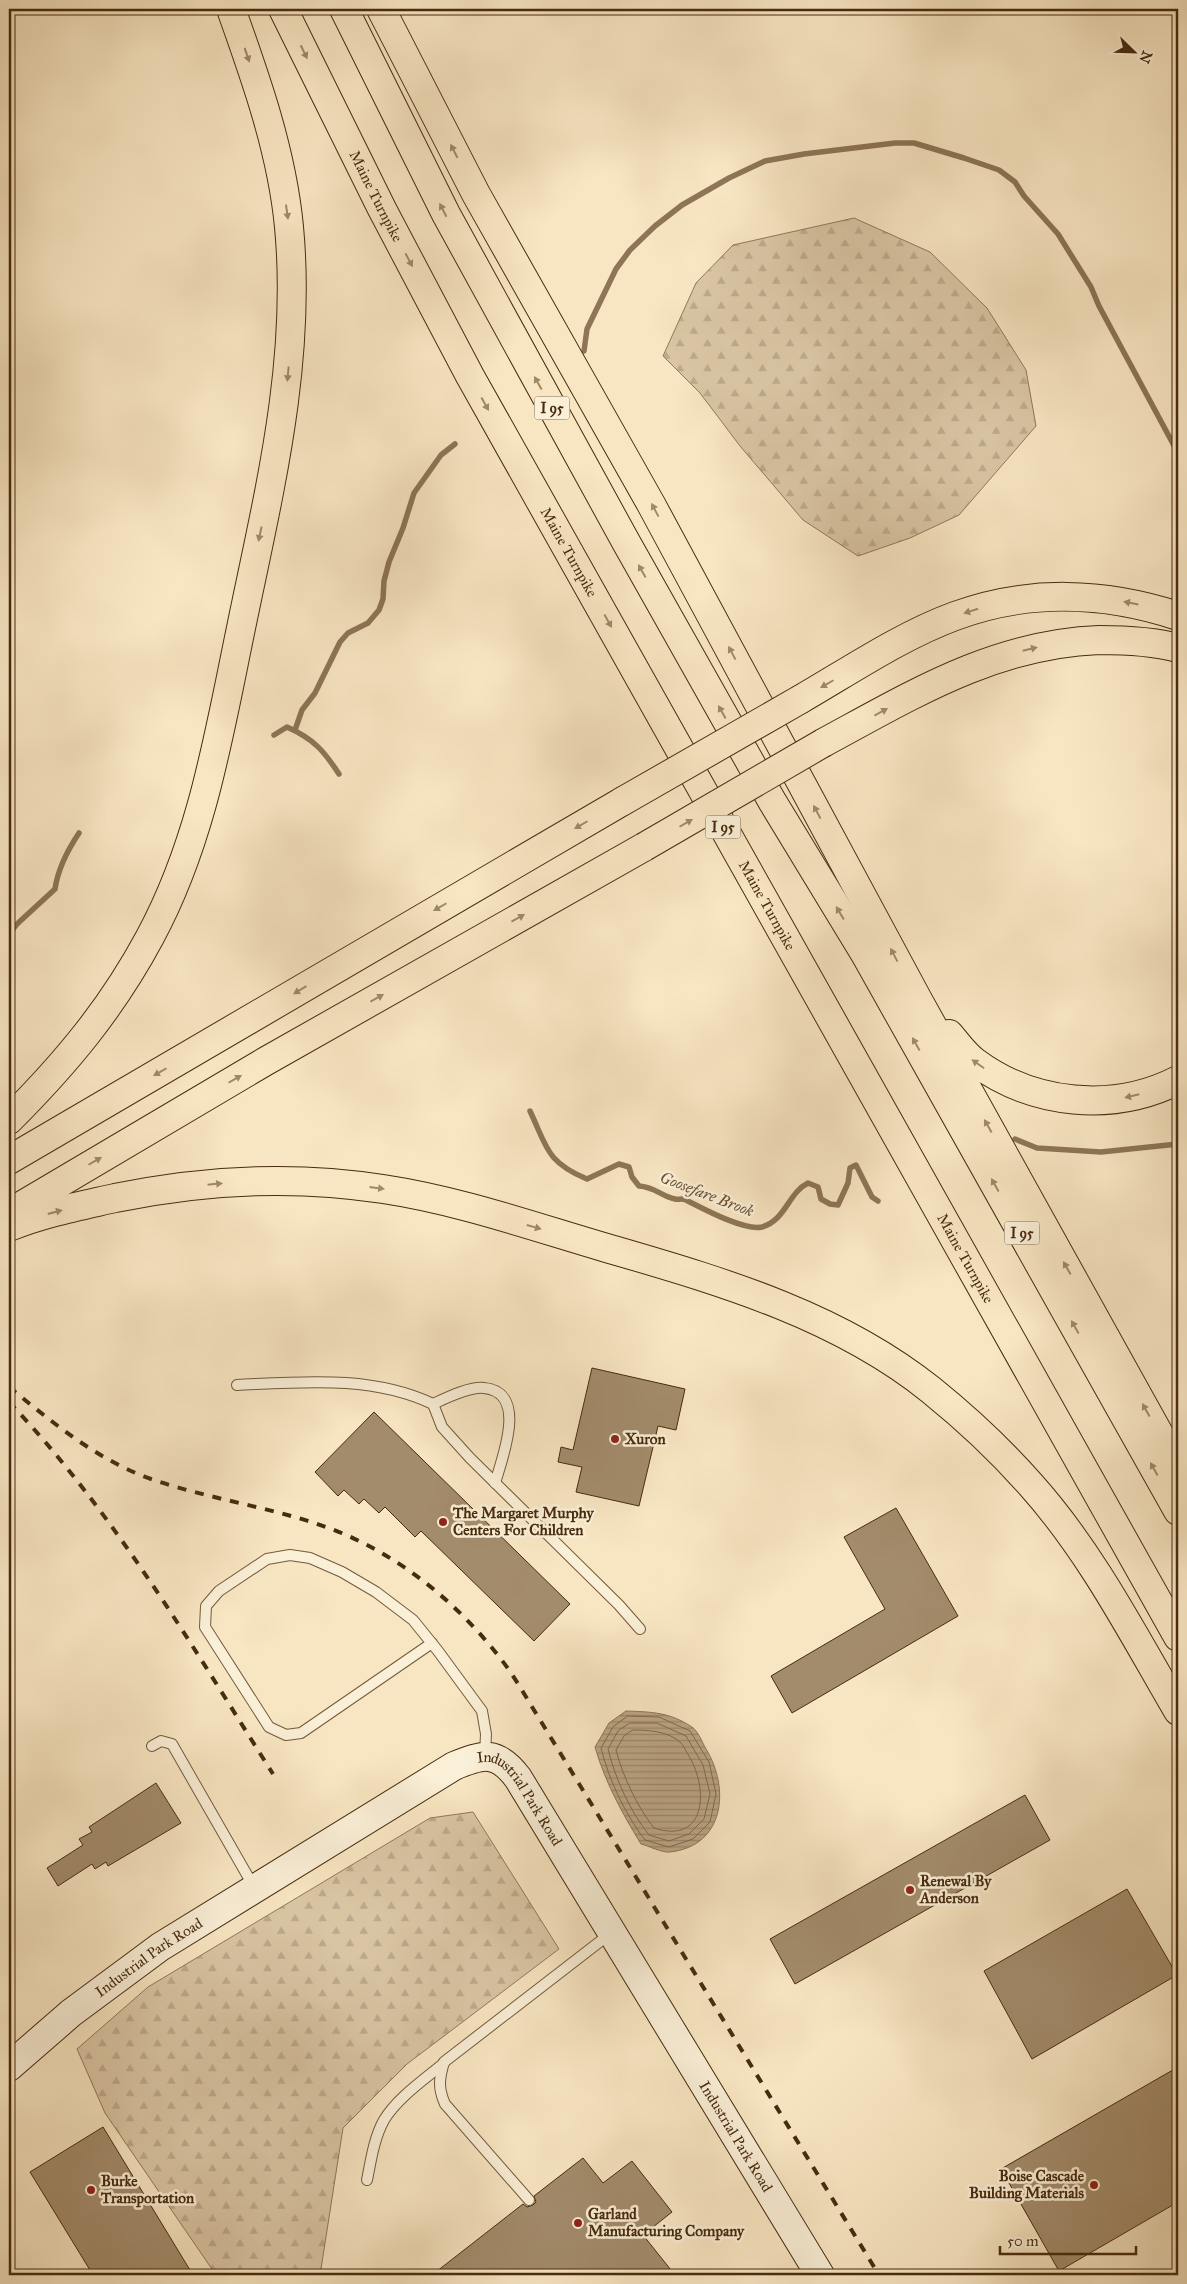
<svg xmlns="http://www.w3.org/2000/svg" width="1187" height="2284" viewBox="0 0 1187 2284" font-family="'IM FELL Great Primer',serif">
<style>
.forest{fill:url(#forest-firs);stroke:#90785a}
.water{fill:url(#water-rules);stroke:#8d7556}
.lines{fill:none;stroke-linecap:round;stroke-linejoin:round}
.shore{stroke:#82684a;stroke-width:1}
.stream{stroke:#8d7556;stroke-width:5.5}
.building{fill:#a38c6c;stroke:#472b0f}
.lane-casing{stroke:#735a3c;stroke-width:12}
.secondary-casing{stroke:#472b0f;stroke-width:30}
.highway-casing{stroke:#472b0f;stroke-width:30}
.lane{stroke:#faefd7;stroke-width:10}
.secondary{stroke:#faefd7;stroke-width:28}
.highway{stroke:#f8e6c2;stroke-width:28}
.rail{stroke:#472b0f;stroke-width:4;stroke-dasharray:9 9;stroke-linecap:butt}
.highway-bridge-casing{stroke:#472b0f;stroke-width:30;stroke-linecap:butt}
.highway-bridge{stroke:#f8e6c2;stroke-width:28}
.oneway{fill:#a08868}
.poi-dot{fill:#8f2418;stroke:#faefd7;stroke-width:2}
.labels{text-anchor:middle;dominant-baseline:central;stroke-width:5;stroke-linejoin:round;paint-order:stroke}
.shield{fill:#faefd7;stroke:#7d664b;stroke-width:1}
.shield-label{font-size:14px;font-weight:bold;fill:#472b0f}
.street-label{font-size:15px;fill:#472b0f;stroke:#faefd7}
.poi-label{font-size:15px;font-weight:bold;fill:#472b0f;stroke:#faefd7;text-anchor:start}
.water-label{font-size:16px;font-style:italic;fill:#6a5032;stroke:#faefd7}
</style>
<defs>
<pattern id="forest-firs" width="22" height="20" patternUnits="userSpaceOnUse" patternTransform="scale(1.25)"><rect width="22" height="20" fill="#dac6a4"/><path d="M5 1l3.5 6h-7zM16 11l3.5 6h-7z" fill="#bcaa8c"/></pattern>
<pattern id="water-rules" width="6" height="5" patternUnits="userSpaceOnUse" patternTransform="scale(1.25)"><rect width="6" height="5" fill="#bca685"/><path d="M0 2.5h6" fill="none" stroke="#9b876b"/></pattern>
</defs>
<rect width="100%" height="100%" fill="#f8e6c2"/>
<filter id="stains"><feTurbulence type="fractalNoise" baseFrequency=".004" numOctaves="4"/><feColorMatrix values="0 0 0 0 .2 0 0 0 0 .09 0 0 0 0 .02 0 0 0 .5 -.17"/></filter>
<radialGradient id="worn" r=".72"><stop offset=".6" stop-color="#630" stop-opacity="0"/><stop offset="1" stop-color="#630" stop-opacity=".3"/></radialGradient>
<g class="forest">
<polygon points="854,218 930,252 987,308 1026,370 1036,426 959,515 910,538 858,556 803,520 740,446 700,393 663,356 696,283 733,245"/>
<polygon points="473,1812 559,1949 407,2064 343,2128 320,2275 216,2275 105,2113 77,2049 148,1987 430,1818"/>
</g>
<path class="water" d="M626 1711C652 1712 669 1712 692 1727 698 1731 702 1742 706 1749 730 1788 725 1846 670 1852 662 1853 649 1846 641 1844 622 1813 605 1782 595 1747L609 1723Z"/>
<g class="lines">
<g class="shore">
<path d="M628 1716 659 1717 690 1731 709 1762 716 1794 710 1822 693 1839 669 1847 645 1840C625 1814 609 1780 601 1748L613 1727Z"/>
<path d="M630 1723H657L686 1736 703 1765 710 1794 704 1819 689 1834 669 1841 649 1835C630 1811 615 1778 608 1749L618 1731Z"/>
<path d="M633 1730C648 1730 669 1731 681 1743 684 1746 686 1752 689 1756 709 1790 706 1845 654 1828 637 1806 623 1777 616 1750L624 1736Z"/>
</g>
<g class="stream">
<polyline points="584,351 587,329 616,269 630,250 655,226 682,205 729,178 765,161 804,154 895,143 914,143 964,158 999,170 1015,182 1024,196 1058,234 1091,287 1099,306 1178,453"/>
<polyline points="295,730 302,710 315,693 340,642 348,633 368,623 379,610 383,599 384,581 389,562 403,528 414,493 441,455 455,444"/>
<path d="M274 735 287 727C314 739 324 751 339 774"/>
<path d="M9 934 17 924 55 889C58 868 67 851 79 833"/>
<path d="M530 1111C547 1147 546 1162 587 1179L619 1164 629 1167 632 1177 639 1186C655 1187 661 1196 675 1199 679 1200 682 1198 686 1200 702 1208 744 1231 762 1227 786 1220 788 1193 808 1183L818 1187 821 1199 830 1204 838 1205 848 1183 850 1168 856 1165 872 1197 878 1201"/>
<polyline points="1015,1139 1037,1148 1101,1152 1178,1144"/>
</g>
</g>
<g class="building">
<polygon points="592,1368 685,1389 676,1430 658,1426 639,1506 576,1492 582,1467 558,1462 561,1447 573,1450"/>
<polygon points="374,1412 570,1604 534,1641 421,1531 415,1537 385,1507 379,1513 364,1499 359,1504 344,1490 338,1496 315,1472"/>
<polygon points="896,1508 958,1616 792,1713 771,1676 885,1609 844,1537"/>
<polygon points="156,1783 181,1823 108,1866 106,1862 95,1869 92,1864 58,1886 47,1868 83,1845 79,1839 92,1832 89,1827"/>
<polygon points="1025,1795 1050,1840 795,1984 770,1939"/>
<polygon points="1127,1889 1177,1975 1032,2059 984,1971"/>
<polygon points="1178,2067 1178,2202 1059,2271 1001,2169"/>
<polygon points="103,2127 193,2275 93,2275 30,2172"/>
<polygon points="583,2158 603,2183 632,2161 672,2212 643,2235 675,2275 432,2275 523,2204 527,2207 533,2205 536,2202 534,2196"/>
</g>
<g class="lines">
<g class="lane-casing">
<g id="lane">
<path d="M237 1385C302 1382 372 1375 433 1404L442 1427 470 1458 619 1605 640 1629"/>
<path d="M433 1404C446 1398 470 1386 484 1388 528 1392 503 1456 495 1483"/>
<polyline points="432,1643 301,1733 286,1735 269,1727 205,1627 206,1606 219,1591 267,1559 290,1555 310,1558 342,1572 376,1592 413,1620 438,1651 482,1711 486,1734 485,1755"/>
<polyline points="152,1746 161,1741 172,1744 254,1887"/>
<path d="M367 2180C371 2160 374 2138 384 2120 397 2098 425 2079 444 2063"/>
<path d="M529 2200 445 2104C438 2088 439 2079 444 2062L611 1933"/>
<polyline points="9,2271 12,2275"/>
</g>
</g>
<g class="secondary-casing">
<g id="secondary">
<path id="s1" d="M9 2067 71 2013 160 1947 454 1766C483 1754 497 1750 518 1778L820 2275"/>
</g>
</g>
<g class="highway-casing">
<g id="highway">
<path id="s2" d="M283 9 382 209 470 376 1178 1637"/>
<polyline points="344,9 446,214 626,542 772,801 865,954 1178,1511"/>
<polyline points="381,9 476,194 651,504 917,998 1178,1468"/>
<path d="M801 699C851 670 901 636 955 616 1028 589 1105 592 1178 616"/>
<path d="M823 743C912 695 994 644 1099 640 1125 640 1152 641 1178 648"/>
<path d="M949 1034C957 1043 965 1055 975 1062 1033 1105 1113 1113 1178 1080"/>
<path d="M9 1120C66 1063 112 1008 150 937 202 841 219 734 241 628 268 496 302 364 289 227 282 152 256 79 231 9"/>
<polyline points="9,1160 623,801"/>
<polyline points="9,1213 266,1061 644,847"/>
<path d="M9 1227C43 1213 80 1206 115 1198 203 1180 294 1175 383 1189 463 1201 540 1229 617 1251 727 1283 840 1317 931 1390 967 1419 1001 1451 1031 1485 1091 1552 1133 1634 1178 1711"/>
</g>
</g>
<use href="#lane" class="lane"/>
<use href="#secondary" class="secondary"/>
<use href="#highway" class="highway"/>
<g class="rail">
<path d="M9 1387C52 1422 97 1460 151 1479 214 1501 282 1508 344 1534 406 1561 459 1605 500 1658 514 1675 525 1696 537 1715L879 2275"/>
<path d="M9 1402C114 1512 192 1646 273 1774"/>
</g>
<g class="highway-bridge-casing">
<g id="highway-bridge">
<polyline points="623,801 801,699"/>
<polyline points="644,847 823,743"/>
</g>
</g>
<use href="#highway-bridge" class="highway-bridge"/>
</g>
<defs><path id="oneway-solid" d="M-6-.8H1V-3.2L6.5 0L1 3.2V.8H-6Z" transform="scale(1.25)"/></defs>
<g class="oneway">
<use href="#oneway-solid" transform="translate(304 52) rotate(64)"/>
<use href="#oneway-solid" transform="translate(247 55) rotate(71)"/>
<use href="#oneway-solid" transform="translate(454 151) rotate(-117)"/>
<use href="#oneway-solid" transform="translate(443 210) rotate(-117)"/>
<use href="#oneway-solid" transform="translate(287 212) rotate(82)"/>
<use href="#oneway-solid" transform="translate(409 260) rotate(62)"/>
<use href="#oneway-solid" transform="translate(288 374) rotate(95)"/>
<use href="#oneway-solid" transform="translate(538 383) rotate(-119)"/>
<use href="#oneway-solid" transform="translate(485 404) rotate(61)"/>
<use href="#oneway-solid" transform="translate(655 510) rotate(-118)"/>
<use href="#oneway-solid" transform="translate(260 534) rotate(102)"/>
<use href="#oneway-solid" transform="translate(642 571) rotate(-119)"/>
<use href="#oneway-solid" transform="translate(1131 603) rotate(-169)"/>
<use href="#oneway-solid" transform="translate(971 611) rotate(163)"/>
<use href="#oneway-solid" transform="translate(608 621) rotate(61)"/>
<use href="#oneway-solid" transform="translate(1030 649) rotate(-13)"/>
<use href="#oneway-solid" transform="translate(732 653) rotate(-118)"/>
<use href="#oneway-solid" transform="translate(827 684) rotate(150)"/>
<use href="#oneway-solid" transform="translate(722 712) rotate(-119)"/>
<use href="#oneway-solid" transform="translate(881 712) rotate(-29)"/>
<use href="#oneway-solid" transform="translate(817 812) rotate(-118)"/>
<use href="#oneway-solid" transform="translate(686 823) rotate(-30)"/>
<use href="#oneway-solid" transform="translate(581 825) rotate(150)"/>
<use href="#oneway-solid" transform="translate(440 907) rotate(150)"/>
<use href="#oneway-solid" transform="translate(840 913) rotate(-121)"/>
<use href="#oneway-solid" transform="translate(518 918) rotate(-29)"/>
<use href="#oneway-solid" transform="translate(894 955) rotate(-118)"/>
<use href="#oneway-solid" transform="translate(300 990) rotate(149)"/>
<use href="#oneway-solid" transform="translate(377 998) rotate(-29)"/>
<use href="#oneway-solid" transform="translate(916 1044) rotate(-119)"/>
<use href="#oneway-solid" transform="translate(978 1064) rotate(-145)"/>
<use href="#oneway-solid" transform="translate(160 1072) rotate(150)"/>
<use href="#oneway-solid" transform="translate(235 1079) rotate(-30)"/>
<use href="#oneway-solid" transform="translate(1132 1096) rotate(167)"/>
<use href="#oneway-solid" transform="translate(988 1126) rotate(-119)"/>
<use href="#oneway-solid" transform="translate(95 1161) rotate(-30)"/>
<use href="#oneway-solid" transform="translate(215 1184) rotate(-6)"/>
<use href="#oneway-solid" transform="translate(995 1185) rotate(-119)"/>
<use href="#oneway-solid" transform="translate(377 1188) rotate(7)"/>
<use href="#oneway-solid" transform="translate(55 1212) rotate(-15)"/>
<use href="#oneway-solid" transform="translate(534 1227) rotate(16)"/>
<use href="#oneway-solid" transform="translate(1067 1268) rotate(-119)"/>
<use href="#oneway-solid" transform="translate(1075 1327) rotate(-119)"/>
<use href="#oneway-solid" transform="translate(1146 1410) rotate(-119)"/>
<use href="#oneway-solid" transform="translate(1154 1469) rotate(-119)"/>
</g>
<g class="poi-dot">
<circle cx="615" cy="1439" r="5"/>
<circle cx="443" cy="1522" r="5"/>
<circle cx="910" cy="1890" r="5"/>
<circle cx="1094" cy="2185" r="5"/>
<circle cx="91" cy="2190" r="5"/>
<circle cx="578" cy="2223" r="5"/>
</g>
<g class="labels">
<g class="shield">
<rect x="534.5" y="396.5" width="35" height="23" rx="4"/>
<rect x="705.5" y="815.5" width="35" height="23" rx="4"/>
<rect x="1004.5" y="1221.5" width="35" height="23" rx="4"/>
</g>
<g class="shield-label">
<text x="552" y="408">I 95</text>
<text x="723" y="827">I 95</text>
<text x="1022" y="1233">I 95</text>
</g>
<g class="street-label">
<text stroke="none"><textPath href="#s2" startOffset="209">Maine Turnpike</textPath></text>
<text stroke="none"><textPath href="#s2" startOffset="614">Maine Turnpike</textPath></text>
<text stroke="none"><textPath href="#s2" startOffset="1019">Maine Turnpike</textPath></text>
<text stroke="none"><textPath href="#s2" startOffset="1424">Maine Turnpike</textPath></text>
<text stroke="none"><textPath href="#s1" startOffset="626">Industrial Park Road</textPath></text>
<text stroke="none"><textPath href="#s1" startOffset="178">Industrial Park Road</textPath></text>
<text stroke="none"><textPath href="#s1" startOffset="1031">Industrial Park Road</textPath></text>
</g>
<g class="poi-label">
<text x="625" y="1439">Xuron</text>
<text x="453" y="1513">The Margaret Murphy<tspan x="453" dy="17">Centers For Children</tspan></text>
<text x="920" y="1881">Renewal By<tspan x="920" dy="17">Anderson</tspan></text>
<text x="1084" y="2176" text-anchor="end">Boise Cascade<tspan x="1084" dy="17">Building Materials</tspan></text>
<text x="101" y="2181">Burke<tspan x="101" dy="17">Transportation</tspan></text>
<text x="588" y="2214">Garland<tspan x="588" dy="17">Manufacturing Company</tspan></text>
</g>
<g class="water-label">
<text transform="translate(707 1194) rotate(21)">Goosefare Brook</text>
</g>
</g>
<rect width="1187" height="2284" fill="none" stroke="#f8e6c2" stroke-width="30"/>
<rect x="10" y="10" width="1167" height="2264" fill="none" stroke="#472b0f" stroke-width="2.5"/>
<rect x="15" y="15" width="1157" height="2254" fill="none" stroke="#472b0f"/>
<g transform="translate(1134 52) rotate(113)" stroke="#faefd7" stroke-width="4" paint-order="stroke">
<path d="M0-4L9 19L0 12L-9 19Z" fill="#472b0f"/>
<text y="-8" font-size="14" font-weight="bold" text-anchor="middle" fill="#472b0f">N</text>
</g>
<path d="M1000 2246v8h136v-8" fill="none" stroke="#472b0f" stroke-width="2.5"/>
<text x="1007" y="2246" font-size="15" fill="#472b0f" stroke="#faefd7" stroke-width="4" paint-order="stroke">50 m</text>
<rect width="100%" height="100%" filter="url(#stains)"/>
<rect width="100%" height="100%" fill="url(#worn)"/>
</svg>
